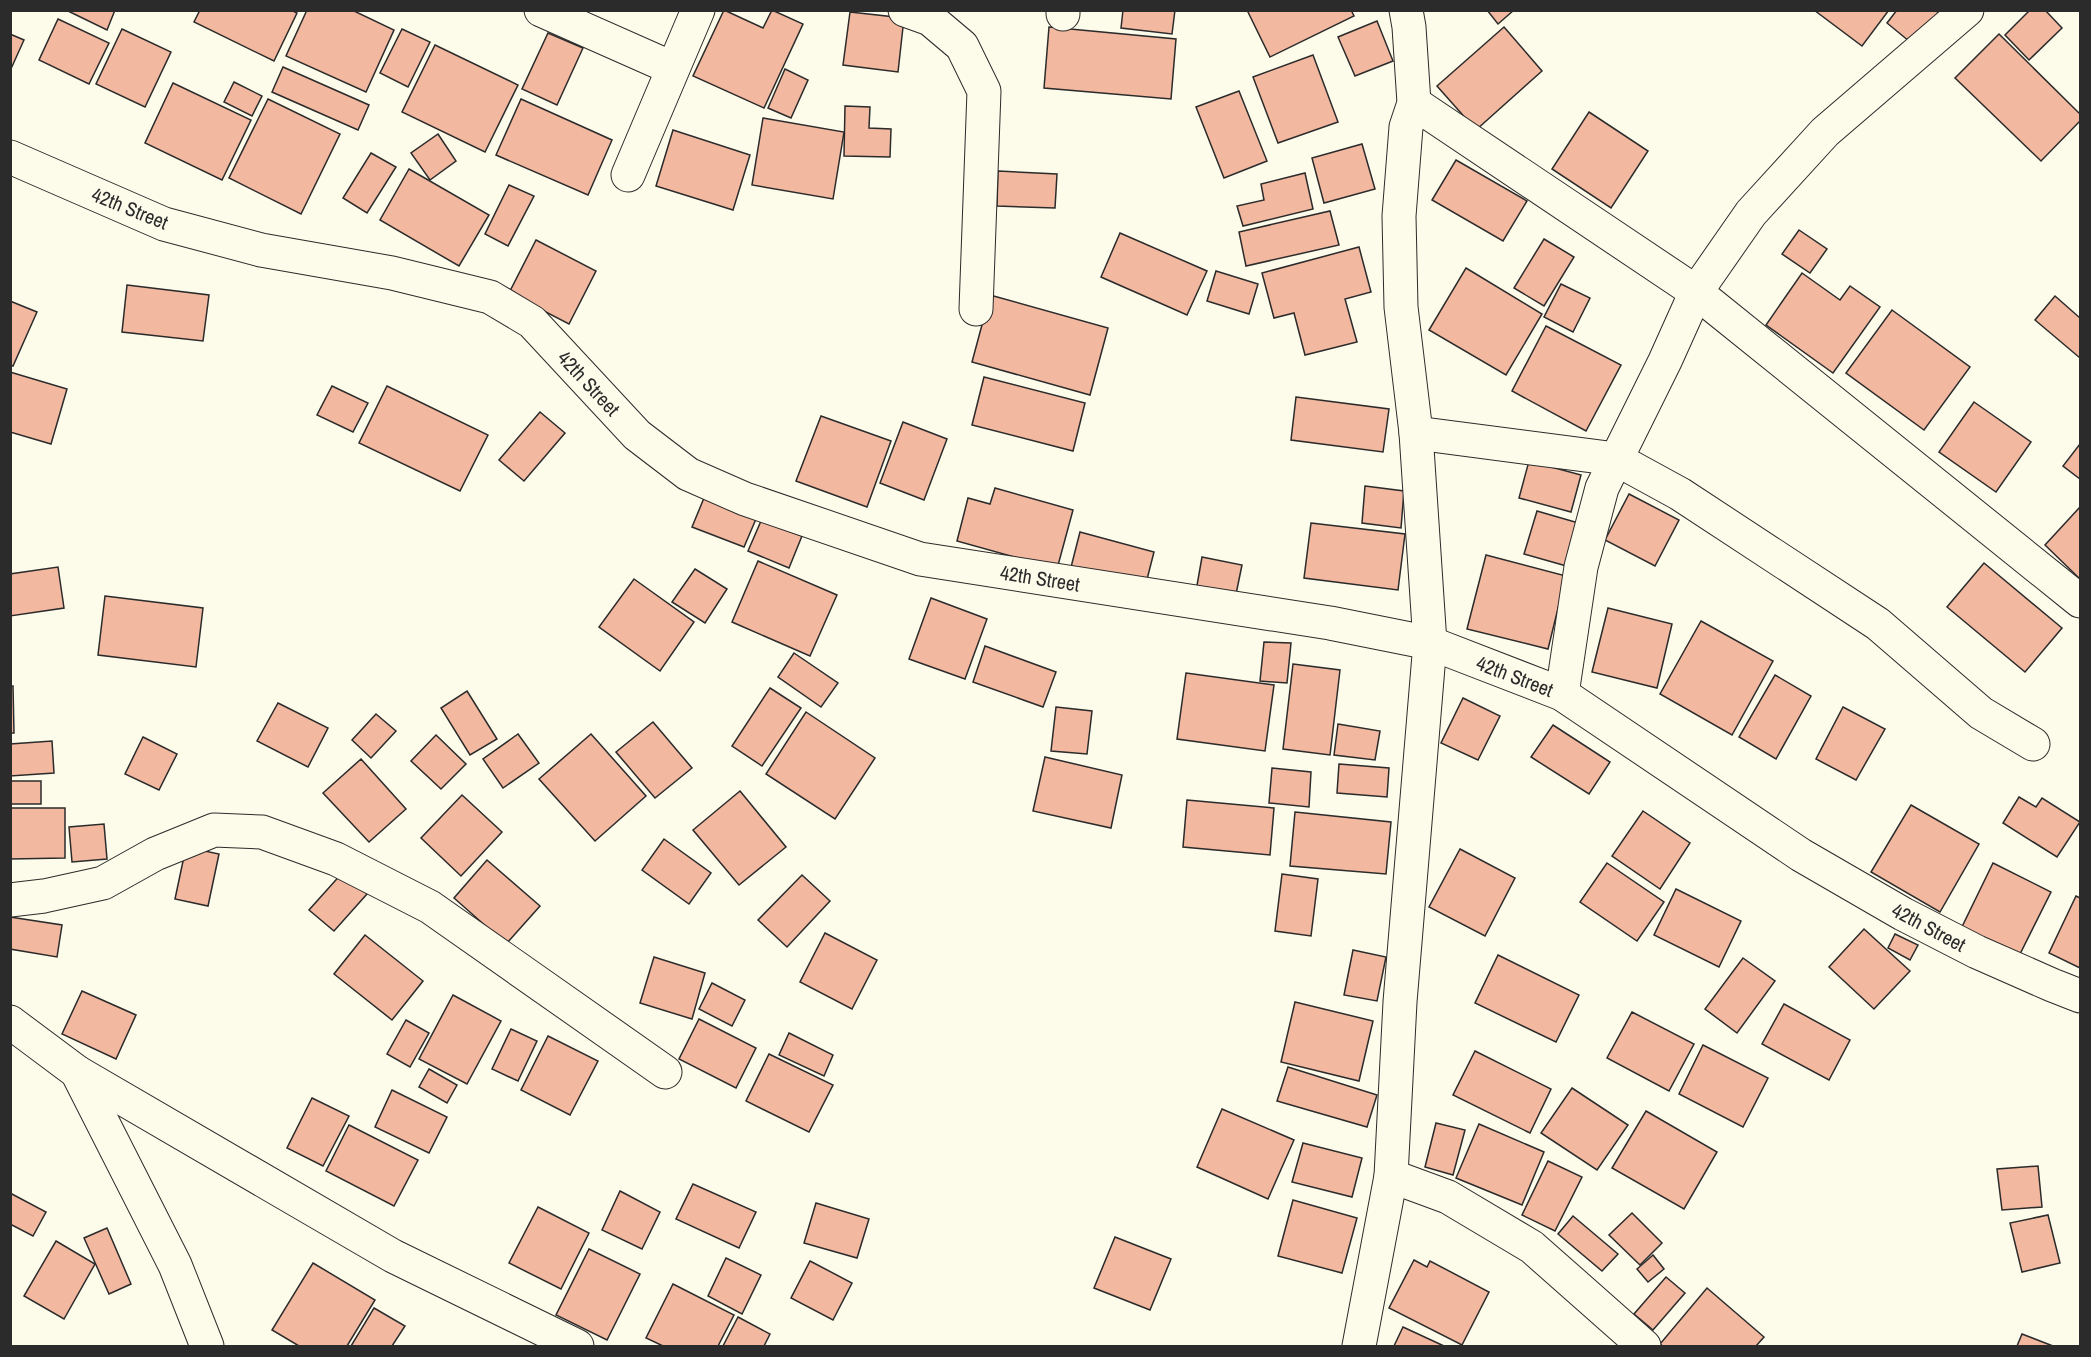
<svg xmlns="http://www.w3.org/2000/svg" width="2091" height="1357" viewBox="0 0 2091 1357" font-family="'Archivo Narrow',sans-serif">
<style>
.building{fill:#f2b8a0;stroke:#2b2b2b;stroke-width:1.5}
.lines{fill:none;stroke-linecap:round;stroke-linejoin:round}
.minor-casing{stroke:#2b2b2b;stroke-width:35}
.minor{stroke:#fdfbea;stroke-width:33}
.labels{text-anchor:middle;dominant-baseline:central;stroke-width:4.5;stroke-linejoin:round;paint-order:stroke}
.street-label{font-size:20px;fill:#2b2b2b;stroke:#fdfbea}
</style>
<rect width="100%" height="100%" fill="#fdfbea"/>
<g class="building">
<polygon points="66,10 115,10 107,30"/>
<polygon points="200,10 291,10 297,13 274,61 194,22"/>
<polygon points="307,10 352,10 394,30 366,92 286,56"/>
<polygon points="724,10 763,28 772,10 803,24 764,108 693,76"/>
<polygon points="1123,10 1175,10 1172,34 1121,28"/>
<polygon points="1247,10 1351,10 1354,16 1270,57"/>
<polygon points="1487,10 1514,10 1498,24"/>
<polygon points="1814,10 1889,10 1862,46"/>
<polygon points="1897,10 1935,10 1941,15 1915,46 1887,23"/>
<polygon points="2030,10 2045,10 2062,28 2029,60 2005,35"/>
<polygon points="850,12 904,18 898,72 843,65"/>
<polygon points="58,19 109,43 89,84 39,60"/>
<polygon points="1377,21 1393,61 1355,76 1338,37"/>
<polygon points="1049,27 1176,39 1171,99 1044,88"/>
<polygon points="1504,27 1542,71 1476,130 1437,86"/>
<polygon points="122,29 171,52 145,107 96,84"/>
<polygon points="402,29 430,42 408,87 380,73"/>
<polygon points="548,33 583,48 557,105 522,89"/>
<polygon points="10,34 24,40 10,71"/>
<polygon points="1999,34 2080,114 2080,121 2041,161 1955,78"/>
<polygon points="435,45 518,85 485,152 402,112"/>
<polygon points="1313,55 1338,122 1278,143 1253,77"/>
<polygon points="283,67 369,105 358,130 272,92"/>
<polygon points="785,69 808,80 791,118 768,108"/>
<polygon points="234,82 262,96 252,116 224,102"/>
<polygon points="173,83 251,120 222,180 145,143"/>
<polygon points="1239,91 1267,161 1224,178 1196,107"/>
<polygon points="268,99 340,134 301,214 229,178"/>
<polygon points="521,99 612,140 588,195 496,155"/>
<polygon points="845,106 870,107 869,128 891,129 890,157 844,156"/>
<polygon points="1589,112 1648,151 1611,208 1552,169"/>
<polygon points="763,118 844,132 833,199 752,185"/>
<polygon points="673,130 750,155 733,210 656,186"/>
<polygon points="438,134 456,161 430,180 411,153"/>
<polygon points="1362,144 1375,189 1324,203 1312,158"/>
<polygon points="371,153 396,167 367,213 343,198"/>
<polygon points="1456,160 1527,201 1503,241 1432,200"/>
<polygon points="409,169 489,215 459,266 380,220"/>
<polygon points="998,171 1057,174 1055,208 997,206"/>
<polygon points="1305,173 1313,209 1243,226 1237,206 1264,200 1261,184"/>
<polygon points="509,185 534,196 508,246 485,234"/>
<polygon points="1330,211 1339,245 1246,266 1239,232"/>
<polygon points="1799,230 1827,249 1810,273 1782,254"/>
<polygon points="1120,233 1207,271 1187,315 1101,277"/>
<polygon points="1544,239 1574,257 1544,306 1514,288"/>
<polygon points="536,240 596,271 569,324 509,293"/>
<polygon points="1359,247 1371,292 1345,299 1357,342 1305,355 1294,313 1274,318 1262,273"/>
<polygon points="1466,268 1542,314 1506,375 1429,330"/>
<polygon points="1216,271 1258,284 1249,314 1207,301"/>
<polygon points="1802,273 1840,300 1850,286 1880,307 1833,373 1766,325"/>
<polygon points="1561,284 1590,298 1573,332 1544,317"/>
<polygon points="127,285 209,295 203,341 122,332"/>
<polygon points="990,295 1108,328 1090,395 972,362"/>
<polygon points="2055,296 2080,318 2080,358 2035,320"/>
<polygon points="10,301 37,312 13,366 10,365"/>
<polygon points="1892,310 1970,367 1924,430 1846,373"/>
<polygon points="1546,326 1621,365 1586,431 1512,391"/>
<polygon points="10,372 67,389 51,444 10,432"/>
<polygon points="984,377 1085,403 1073,451 972,425"/>
<polygon points="332,386 368,403 353,432 317,415"/>
<polygon points="387,386 488,435 460,491 359,443"/>
<polygon points="1296,397 1389,409 1383,452 1291,440"/>
<polygon points="1974,402 2031,442 1996,492 1939,452"/>
<polygon points="540,412 565,433 524,481 499,460"/>
<polygon points="821,416 891,441 867,507 796,481"/>
<polygon points="903,422 947,439 924,500 880,483"/>
<polygon points="2080,444 2080,479 2063,466"/>
<polygon points="1529,461 1581,475 1571,512 1519,498"/>
<polygon points="1365,486 1404,491 1401,528 1362,523"/>
<polygon points="995,488 1073,510 1057,569 957,541 968,498 990,504"/>
<polygon points="1629,494 1679,520 1655,566 1605,540"/>
<polygon points="704,498 756,519 744,547 692,527"/>
<polygon points="2080,507 2080,579 2045,545"/>
<polygon points="1537,511 1582,524 1570,567 1524,554"/>
<polygon points="761,521 802,536 789,568 748,551"/>
<polygon points="1311,523 1405,534 1398,590 1304,578"/>
<polygon points="1080,532 1154,552 1144,591 1070,571"/>
<polygon points="1486,555 1566,576 1548,649 1467,629"/>
<polygon points="1202,557 1242,565 1235,599 1196,591"/>
<polygon points="758,561 837,595 810,656 732,622"/>
<polygon points="1984,563 2062,628 2025,672 1947,607"/>
<polygon points="58,567 64,608 10,616 10,574"/>
<polygon points="695,569 727,589 705,623 672,602"/>
<polygon points="634,579 694,622 660,671 599,627"/>
<polygon points="105,596 203,608 196,667 98,655"/>
<polygon points="931,598 987,619 965,679 909,659"/>
<polygon points="1608,608 1672,624 1657,688 1592,672"/>
<polygon points="1701,621 1773,661 1732,735 1660,694"/>
<polygon points="1264,642 1291,643 1287,683 1260,681"/>
<polygon points="985,646 1056,672 1043,707 973,682"/>
<polygon points="794,653 838,683 821,707 778,677"/>
<polygon points="1293,664 1340,670 1330,755 1283,749"/>
<polygon points="1186,673 1274,685 1265,751 1177,739"/>
<polygon points="1775,675 1811,696 1776,759 1739,737"/>
<polygon points="10,686 13,686 14,733 10,733"/>
<polygon points="770,688 801,708 762,766 732,746"/>
<polygon points="467,691 497,739 470,755 441,708"/>
<polygon points="1463,698 1500,716 1478,760 1441,743"/>
<polygon points="278,703 328,728 308,767 257,741"/>
<polygon points="1056,707 1092,711 1087,754 1051,751"/>
<polygon points="1843,707 1885,729 1856,780 1816,759"/>
<polygon points="806,712 875,758 835,819 766,774"/>
<polygon points="376,714 396,731 371,758 352,740"/>
<polygon points="653,722 692,768 655,798 616,752"/>
<polygon points="1338,724 1380,731 1375,760 1334,755"/>
<polygon points="1553,725 1610,762 1589,794 1531,757"/>
<polygon points="518,734 539,763 503,788 483,759"/>
<polygon points="591,734 646,796 595,841 539,779"/>
<polygon points="436,735 466,764 441,789 411,761"/>
<polygon points="143,737 177,754 159,790 125,774"/>
<polygon points="52,741 54,773 10,776 10,744"/>
<polygon points="1045,757 1122,775 1111,828 1033,811"/>
<polygon points="361,759 406,809 369,842 323,793"/>
<polygon points="1339,764 1389,768 1387,797 1337,793"/>
<polygon points="1272,768 1311,772 1309,807 1269,803"/>
<rect x="10" y="781" width="31" height="23"/>
<polygon points="740,791 786,847 739,885 693,830"/>
<polygon points="462,795 502,832 461,876 421,838"/>
<polygon points="2019,797 2036,807 2042,798 2080,822 2057,857 2003,823"/>
<polygon points="1187,800 1274,808 1270,855 1183,847"/>
<polygon points="1911,805 1979,844 1940,912 1871,872"/>
<polygon points="10,808 65,808 65,858 10,859"/>
<polygon points="1643,811 1690,843 1660,889 1612,856"/>
<polygon points="1295,812 1391,822 1386,874 1290,866"/>
<polygon points="104,824 107,859 72,862 69,827"/>
<polygon points="664,839 711,873 689,904 642,870"/>
<polygon points="186,847 219,854 208,906 175,899"/>
<polygon points="1460,849 1515,878 1485,936 1429,907"/>
<polygon points="487,860 540,906 506,944 454,898"/>
<polygon points="1607,863 1664,902 1637,941 1580,902"/>
<polygon points="1993,863 2051,892 2016,962 1959,933"/>
<polygon points="343,872 367,894 334,931 309,910"/>
<polygon points="1282,874 1318,879 1311,936 1275,931"/>
<polygon points="802,875 830,901 787,947 758,920"/>
<polygon points="1676,889 1741,921 1719,967 1654,935"/>
<polygon points="2076,896 2080,898 2080,968 2049,953"/>
<polygon points="10,917 62,925 57,957 10,949"/>
<polygon points="1864,929 1910,971 1874,1009 1829,967"/>
<polygon points="825,933 877,960 852,1009 800,982"/>
<polygon points="1895,934 1918,945 1910,960 1888,948"/>
<polygon points="365,935 423,981 392,1020 334,974"/>
<polygon points="1353,950 1386,957 1377,1001 1344,995"/>
<polygon points="1498,955 1579,995 1556,1042 1475,1003"/>
<polygon points="654,957 705,973 692,1019 640,1003"/>
<polygon points="1743,958 1775,981 1737,1033 1705,1009"/>
<polygon points="712,983 745,1000 732,1026 699,1009"/>
<polygon points="82,991 136,1015 116,1059 62,1034"/>
<polygon points="453,995 501,1021 467,1084 419,1059"/>
<polygon points="1295,1002 1373,1021 1359,1081 1281,1062"/>
<polygon points="1784,1004 1850,1040 1829,1080 1762,1044"/>
<polygon points="1632,1012 1694,1044 1669,1091 1607,1058"/>
<polygon points="699,1019 756,1048 736,1088 679,1059"/>
<polygon points="406,1020 429,1033 410,1067 387,1054"/>
<polygon points="511,1029 537,1041 518,1081 492,1069"/>
<polygon points="789,1033 833,1055 824,1076 779,1055"/>
<polygon points="548,1036 598,1061 570,1115 521,1090"/>
<polygon points="1703,1045 1768,1078 1743,1127 1679,1094"/>
<polygon points="1475,1051 1551,1089 1530,1133 1453,1095"/>
<polygon points="769,1054 833,1085 809,1132 746,1101"/>
<polygon points="1288,1067 1377,1095 1367,1127 1277,1101"/>
<polygon points="429,1069 457,1085 447,1103 419,1087"/>
<polygon points="1572,1088 1628,1125 1597,1170 1541,1133"/>
<polygon points="392,1090 447,1117 429,1153 375,1127"/>
<polygon points="312,1098 349,1116 323,1166 287,1148"/>
<polygon points="1222,1109 1294,1140 1268,1199 1197,1167"/>
<polygon points="1646,1111 1717,1152 1684,1209 1612,1168"/>
<polygon points="1436,1123 1465,1130 1453,1175 1425,1167"/>
<polygon points="1479,1124 1544,1152 1522,1205 1456,1178"/>
<polygon points="349,1125 418,1160 394,1206 326,1171"/>
<polygon points="1303,1143 1362,1158 1352,1197 1292,1182"/>
<polygon points="1548,1161 1582,1177 1555,1231 1522,1215"/>
<polygon points="2038,1166 2042,1207 2002,1210 1997,1169"/>
<polygon points="693,1184 756,1212 739,1248 676,1219"/>
<polygon points="620,1191 660,1212 642,1249 602,1230"/>
<polygon points="10,1193 46,1212 33,1236 10,1224"/>
<polygon points="1293,1200 1357,1218 1342,1273 1278,1256"/>
<polygon points="816,1203 869,1219 857,1258 804,1243"/>
<polygon points="538,1207 589,1233 561,1289 509,1263"/>
<polygon points="1632,1213 1662,1243 1640,1265 1609,1235"/>
<polygon points="2048,1215 2060,1263 2022,1272 2010,1223"/>
<polygon points="1573,1216 1618,1254 1602,1271 1558,1234"/>
<polygon points="107,1228 131,1284 109,1294 84,1238"/>
<polygon points="1115,1237 1171,1259 1150,1310 1094,1288"/>
<polygon points="56,1241 95,1264 64,1319 24,1296"/>
<polygon points="589,1249 640,1274 607,1340 556,1315"/>
<polygon points="1653,1255 1664,1269 1648,1282 1637,1269"/>
<polygon points="726,1258 761,1275 742,1314 708,1296"/>
<polygon points="1414,1260 1427,1267 1430,1261 1489,1292 1462,1345 1389,1308"/>
<polygon points="810,1261 852,1283 833,1320 791,1298"/>
<polygon points="313,1263 375,1300 347,1346 299,1346 272,1330"/>
<polygon points="1666,1277 1685,1293 1653,1330 1634,1314"/>
<polygon points="673,1284 734,1315 718,1346 663,1346 646,1338"/>
<polygon points="1707,1288 1764,1337 1756,1346 1663,1346 1660,1344"/>
<polygon points="374,1308 405,1326 392,1346 351,1346"/>
<polygon points="738,1317 770,1334 764,1346 723,1346"/>
<polygon points="1403,1327 1444,1346 1394,1346"/>
<polygon points="2022,1334 2053,1346 2017,1346"/>
</g>
<g class="lines">
<g class="minor-casing">
<g id="minor">
<polyline points="541,10 672,68"/>
<polyline points="905,10 930,19 962,46 984,91 976,309"/>
<polyline points="1063,10 1063,14"/>
<polyline points="1414,103 1696,292 2080,601"/>
<polyline points="10,157 164,224 261,250 392,273 490,297 532,322 637,435 688,474 745,499 920,559 1330,623 1430,643 1562,694 1801,855 1903,914 1977,952 2052,985 2080,996"/>
<polyline points="628,175 698,10"/>
<polyline points="1416,433 1616,459 1680,494 1878,624 1981,713 2033,744"/>
<polyline points="1562,694 1581,567 1602,488 1665,361 1696,292 1751,213 1825,132 1967,10"/>
<polyline points="10,900 44,896 103,883 155,854 214,830 262,832 336,859 430,907 665,1072"/>
<polyline points="10,1022 77,1072 175,1265 207,1346"/>
<polyline points="77,1072 393,1256 577,1346"/>
<polyline points="1391,1176 1448,1197 1532,1247 1644,1346"/>
<polyline points="1359,1346 1391,1176 1400,1002 1430,643 1416,433 1401,307 1399,216 1406,127 1414,103 1409,27 1406,10"/>
</g>
</g>
<use href="#minor" class="minor"/>
</g>
<g class="labels">
<g class="street-label">
<text transform="translate(130 208) rotate(22)">42th Street</text>
<text transform="translate(589 383) rotate(47)">42th Street</text>
<text transform="translate(1040 578) rotate(9)">42th Street</text>
<text transform="translate(1515 676) rotate(21)">42th Street</text>
<text transform="translate(1929 927) rotate(28)">42th Street</text>
</g>
</g>
<rect width="2091" height="1357" fill="none" stroke="#2b2b2b" stroke-width="24"/>
</svg>
